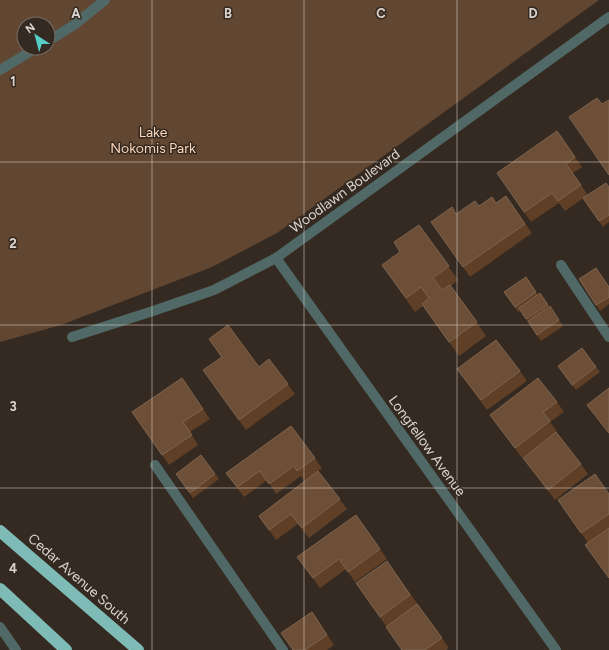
<svg xmlns="http://www.w3.org/2000/svg" width="609" height="650" viewBox="0 0 609 650" font-family="Figtree,sans-serif">
<style>
.green{fill:#614632;fill-rule:evenodd}
.lines{fill:none;stroke-linecap:round;stroke-linejoin:round}
.minor{stroke:#516966;stroke-width:10}
.highway{stroke:#7ebbb6;stroke-width:12}
.wall{fill:#5f3f25}
.building{fill:#6d4f37;stroke:#7e644f}
.grid{fill:none;stroke:#dbd4ce;stroke-width:1;stroke-opacity:0.55}
.labels{text-anchor:middle;dominant-baseline:central;stroke-width:3;stroke-linejoin:round;paint-order:stroke}
.park-label{font-size:14px;fill:#fbd5b9;stroke:#352a21}
.street-label{font-size:14px;fill:#dbd4ce;stroke:#352a21}
.grid-label{font-size:13px;text-anchor:middle;font-weight:bold;fill:#dbd4ce;stroke:#352a21;stroke-width:3;stroke-linejoin:round;paint-order:stroke}
</style>
<rect width="100%" height="100%" fill="#352a21"/>
<path class="green" d="M0 0H599L277 233 212 267 61 325 0 342ZM24 24H48V48H24Z"/>
<g class="lines">
<g class="minor">
<polyline points="48,41 74,25 105,0"/>
<polyline points="0,70 36,48"/>
<polyline points="276,258 556,650"/>
<polyline points="561,265 609,337"/>
<polyline points="72,337 153,311 214,290 276,258 609,17"/>
<polyline points="155,465 283,650"/>
<polyline points="0,627 16,650"/>
</g>
<g class="highway">
<polyline points="0,531 138,650"/>
<polyline points="0,589 66,650"/>
</g>
</g>
<g class="wall">
<polygon points="557,131 582,167 573,173 588,195 565,211 559,203 531,222 497,173"/>
<polygon points="609,187 609,222 603,227 583,198"/>
<polygon points="506,196 532,233 470,277 431,222 496,203"/>
<polygon points="419,225 458,280 451,286 486,336 459,356 423,306 415,312 382,265 400,252"/>
<polygon points="526,277 538,295 540,293 549,307 550,306 563,326 541,341 520,311 518,312 504,292"/>
<polygon points="579,279 609,286 609,304 600,311"/>
<polygon points="209,339 259,367 269,359 295,394 246,430 210,380 221,357"/>
<polygon points="558,366 596,367 600,372 576,390"/>
<polygon points="457,369 520,371 527,381 487,410"/>
<polygon points="182,378 210,419 190,432 198,445 169,465 132,412"/>
<polygon points="609,388 609,434 587,405"/>
<polygon points="557,402 564,412 550,422 557,431 522,458 490,415"/>
<polygon points="291,426 322,468 318,471 347,509 309,538 298,524 276,540 259,516 304,481 301,476 276,494 267,480 244,497 226,473"/>
<polygon points="201,455 219,479 193,498 176,474"/>
<polygon points="523,458 581,464 588,474 555,500"/>
<polygon points="609,494 609,528 588,543 558,500"/>
<polygon points="356,515 387,559 355,582 346,569 320,588 297,557"/>
<polygon points="387,561 449,648 446,650 402,650 386,626 356,583"/>
<polygon points="312,612 334,645 327,650 293,650"/>
</g>
<g class="building">
<polygon points="597,98 602,104 609,100 609,175 569,117"/>
<polygon points="557,131 575,157 566,164 581,185 558,201 552,193 524,212 497,173"/>
<polygon points="606,183 609,187 609,215 599,221 583,198"/>
<polygon points="506,196 525,224 463,267 431,222 452,207 456,214 475,201 479,206 492,197 496,203"/>
<polygon points="419,225 449,266 433,278 442,290 450,285 477,322 449,342 422,304 429,298 421,287 406,298 382,265 400,252 394,242"/>
<polygon points="596,268 609,287 609,297 596,305 579,279"/>
<polygon points="526,277 536,292 515,307 504,292"/>
<polygon points="540,293 548,305 526,319 519,308"/>
<polygon points="550,306 559,320 537,335 528,321"/>
<polygon points="228,325 259,367 269,359 288,384 239,420 203,370 222,357 209,339"/>
<polygon points="496,340 520,371 481,400 457,369"/>
<polygon points="582,348 596,367 572,385 558,366"/>
<polygon points="182,378 203,409 183,422 192,435 162,455 132,412"/>
<polygon points="538,378 557,402 543,412 550,421 515,448 490,415"/>
<polygon points="609,388 609,433 587,405"/>
<polygon points="291,426 315,458 297,471 294,466 269,484 260,471 237,487 226,473"/>
<polygon points="556,432 581,464 548,490 523,458"/>
<polygon points="201,455 215,474 190,493 176,474"/>
<polygon points="318,471 340,499 302,528 291,514 269,530 259,516"/>
<polygon points="595,474 609,494 609,514 581,533 558,500"/>
<polygon points="356,515 380,549 348,572 339,559 313,578 297,557"/>
<polygon points="609,528 609,578 585,545"/>
<polygon points="387,561 410,595 380,617 356,583"/>
<polygon points="417,604 442,638 425,650 402,650 386,627"/>
<polygon points="312,612 327,635 305,650 293,650 281,633"/>
</g>
<path class="grid" d="M152 0V650M304 0V650M457 0V650M0 162H609M0 325H609M0 488H609"/>
<g class="labels">
<g class="park-label">
<text x="153" y="132">Lake<tspan x="153" dy="16">Nokomis Park</tspan></text>
</g>
<g class="street-label">
<text transform="translate(345 191) rotate(-36)">Woodlawn Boulevard</text>
<text transform="translate(427 446) rotate(54)">Longfellow Avenue</text>
<text transform="translate(79 579) rotate(41)">Cedar Avenue South</text>
</g>
</g>
<g class="grid-label">
<text x="76" y="18">A</text>
<text x="228" y="18">B</text>
<text x="381" y="18">C</text>
<text x="533" y="18">D</text>
<text x="13" y="86">1</text>
<text x="13" y="248">2</text>
<text x="13" y="411">3</text>
<text x="13" y="573">4</text>
</g>
<g transform="translate(36 36) rotate(324)"><circle r="19" fill="#352a21" stroke="#776e66"/>
<path d="M0-3L7 15L0 10L-7 15Z" fill="#55cdc6"/>
<text y="-6" font-size="11" font-weight="bold" text-anchor="middle" fill="#dbd4ce">N</text>
</g>
</svg>
